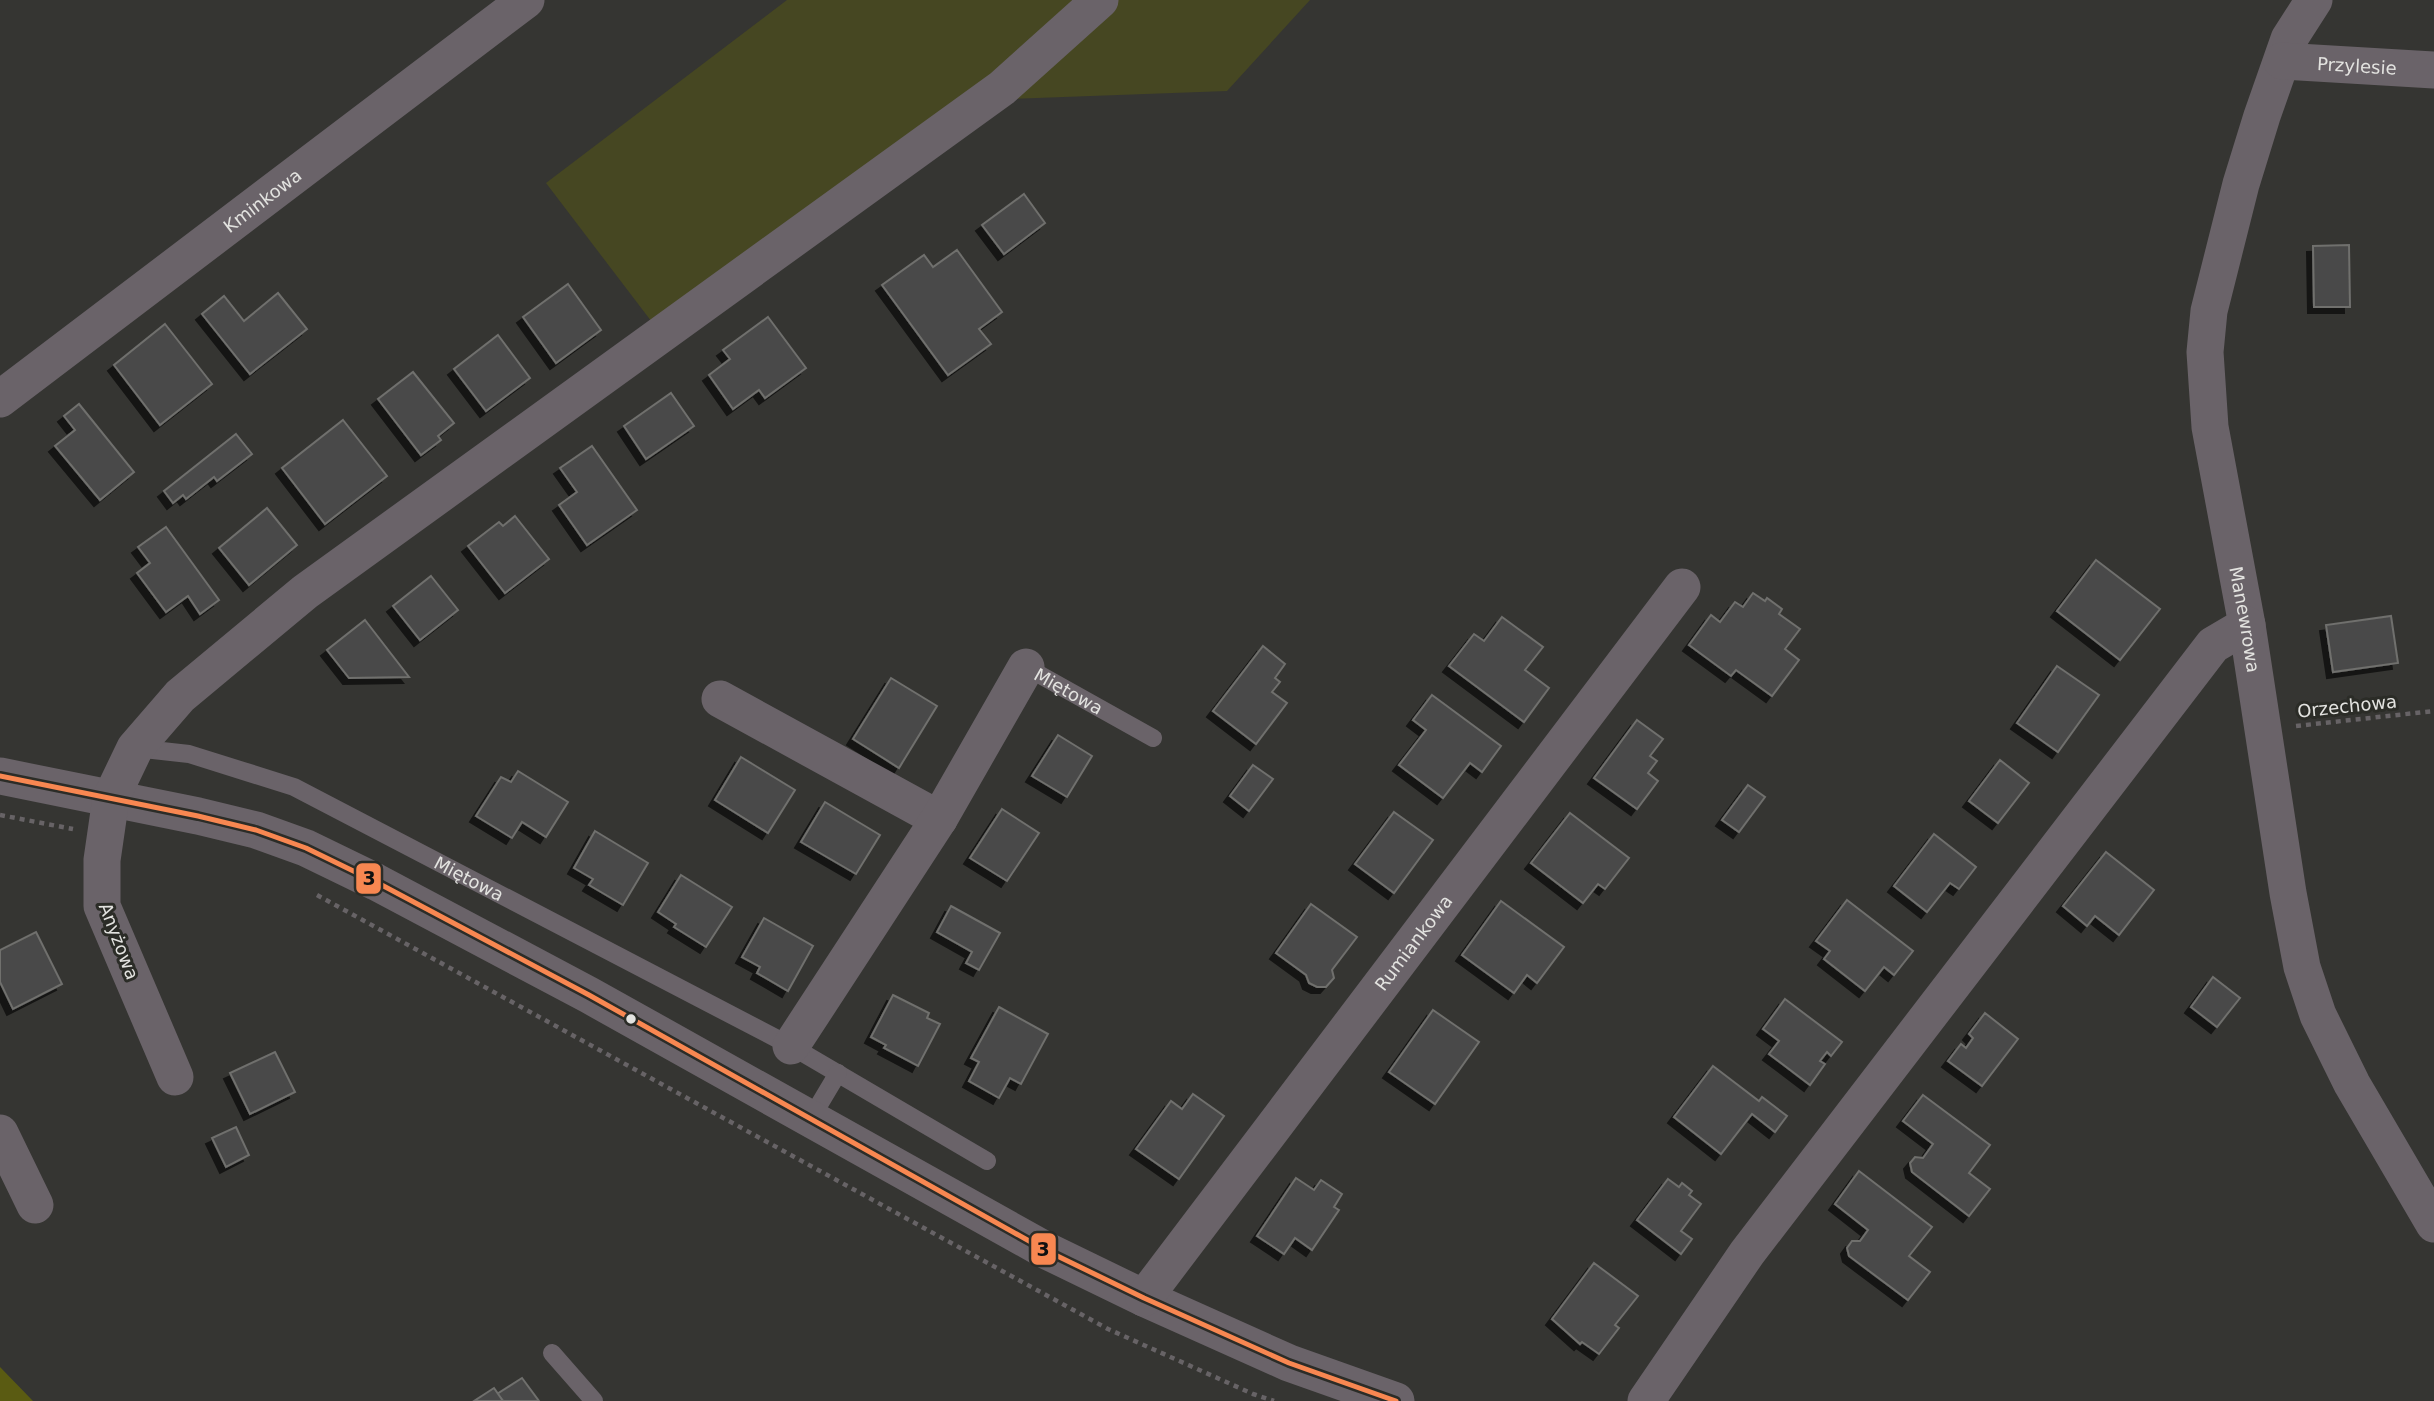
<svg xmlns="http://www.w3.org/2000/svg" width="2434" height="1401" viewBox="0 0 2434 1401" font-family="'DejaVu Sans',sans-serif">
<style>
.green{fill:#464722}
.forest{fill:#5a5b12}
.building{fill:#4a4a49;stroke:#6f6f6d;stroke-width:2;filter:url(#shadow)}
.lines{fill:none;stroke-linecap:round;stroke-linejoin:round}
.path{stroke:#676366;stroke-width:4.5;stroke-dasharray:5 5;stroke-linecap:butt}
.lane{stroke:#6a6369;stroke-width:18}
.street{stroke:#6a6369;stroke-width:37}
.bus-1-casing{stroke:#2b2c27;stroke-width:10}
.bus-1{stroke:#f88751;stroke-width:5}
.bus-dot{fill:#e3e3e0;stroke:#2b2c27;stroke-width:2.5}
.labels{text-anchor:middle;dominant-baseline:central;stroke-width:6;stroke-linejoin:round;paint-order:stroke}
.street-label{font-size:18px;fill:#e3e3e0;stroke:#2b2c27}
.line-badge{stroke:#2b2c27;stroke-width:2.5}
.pale-badge-label{font-size:19px;text-anchor:middle;font-weight:bold;fill:#111}
</style>
<defs>
<filter id="shadow"><feDropShadow dx="-6" dy="6" stdDeviation="0" flood-color="#0009"/></filter>
</defs>
<rect width="100%" height="100%" fill="#353532"/>
<polygon class="green" points="787,0 1310,0 1227,91 1009,99 661,334 546,183"/>
<polygon class="forest" points="0,1367 33,1401 0,1401"/>
<g class="building">
<polygon points="1024,194 1045,223 1004,254 982,225"/>
<polygon points="2349,245 2350,307 2314,307 2313,246"/>
<polygon points="957,250 1002,312 979,329 991,344 948,375 882,285 924,255 933,267"/>
<polygon points="568,284 601,330 556,363 523,317"/>
<polygon points="278,293 307,329 250,374 202,314 224,296 244,321"/>
<polygon points="768,317 806,368 765,398 759,390 733,409 709,375 730,359 723,350"/>
<polygon points="165,324 212,384 160,425 114,365"/>
<polygon points="498,335 530,378 486,411 454,369"/>
<polygon points="413,372 454,423 438,436 441,440 421,455 378,399"/>
<polygon points="671,393 694,426 646,459 624,426"/>
<polygon points="79,404 134,472 100,500 55,446 75,430 64,416"/>
<polygon points="343,420 387,476 325,524 282,468"/>
<polygon points="236,434 252,454 217,481 214,477 186,499 183,495 173,503 164,491"/>
<polygon points="592,446 637,510 587,545 559,505 577,492 560,468"/>
<polygon points="267,508 297,545 249,585 219,548"/>
<polygon points="515,516 549,559 505,593 468,546 499,522 503,526"/>
<polygon points="166,527 219,600 200,614 188,596 166,612 137,573 150,563 138,547"/>
<polygon points="2096,560 2160,609 2120,660 2057,611"/>
<polygon points="431,576 458,610 420,640 393,606"/>
<polygon points="1753,593 1765,601 1767,598 1782,609 1779,614 1800,629 1785,649 1799,660 1772,696 1736,670 1731,676 1689,645 1711,615 1720,622 1735,602 1743,607"/>
<polygon points="2391,616 2398,663 2333,672 2326,625"/>
<polygon points="1502,617 1543,647 1525,670 1549,688 1524,722 1449,666 1474,634 1484,641"/>
<polygon points="365,620 409,677 349,678 327,650"/>
<polygon points="1263,646 1285,664 1275,678 1280,682 1272,692 1287,703 1256,744 1213,711"/>
<polygon points="2057,666 2099,695 2058,752 2017,723"/>
<polygon points="891,678 937,706 899,768 853,739"/>
<polygon points="1432,695 1501,746 1482,772 1470,763 1443,798 1399,765 1426,730 1413,720"/>
<polygon points="1637,720 1663,739 1650,756 1657,761 1648,773 1658,781 1637,809 1594,778"/>
<polygon points="1058,735 1092,756 1067,797 1032,776"/>
<polygon points="741,757 795,790 768,833 715,800"/>
<polygon points="2000,760 2029,783 1998,823 1969,801"/>
<polygon points="1253,765 1273,779 1249,811 1230,796"/>
<polygon points="518,771 568,802 546,837 522,822 512,838 476,816 501,777 511,782"/>
<polygon points="1748,785 1765,797 1739,832 1722,820"/>
<polygon points="825,802 880,835 856,874 801,842"/>
<polygon points="1002,809 1039,833 1007,881 970,858"/>
<polygon points="1394,812 1433,840 1394,893 1355,864"/>
<polygon points="1570,813 1629,858 1605,889 1598,884 1583,903 1531,863"/>
<polygon points="595,831 648,863 623,905 589,885 593,879 574,868"/>
<polygon points="1934,834 1976,867 1959,889 1950,883 1927,912 1894,886"/>
<polygon points="2106,852 2154,890 2119,935 2095,916 2087,926 2063,906"/>
<polygon points="681,875 732,907 706,947 674,927 676,924 658,912"/>
<polygon points="1847,900 1913,951 1894,975 1884,967 1865,991 1824,959 1830,951 1816,941"/>
<polygon points="1501,901 1564,947 1537,983 1527,975 1514,993 1462,955"/>
<polygon points="1311,904 1357,937 1332,970 1334,978 1326,987 1317,987 1309,983 1306,975 1276,953"/>
<polygon points="951,906 1000,933 979,970 966,963 972,952 937,932"/>
<polygon points="764,918 813,946 788,991 757,973 760,967 742,957"/>
<polygon points="36,932 62,984 13,1009 0,982 0,950"/>
<polygon points="2213,977 2240,998 2217,1027 2191,1007"/>
<polygon points="893,995 929,1013 927,1018 940,1024 918,1066 884,1048 886,1045 871,1037"/>
<polygon points="1785,999 1842,1042 1831,1056 1827,1052 1820,1061 1825,1064 1810,1085 1769,1054 1779,1041 1763,1029"/>
<polygon points="999,1007 1048,1034 1021,1084 1010,1078 999,1098 969,1081 979,1062 971,1058"/>
<polygon points="1433,1010 1479,1042 1435,1104 1389,1072"/>
<polygon points="1985,1013 2018,1039 1982,1086 1948,1061 1961,1044 1966,1048 1973,1038 1969,1034"/>
<polygon points="275,1052 295,1092 250,1114 230,1073"/>
<polygon points="1713,1066 1759,1101 1762,1097 1787,1116 1775,1132 1752,1114 1721,1154 1674,1117"/>
<polygon points="1193,1094 1224,1116 1179,1179 1136,1149 1171,1101 1182,1109"/>
<polygon points="1923,1095 1990,1145 1969,1173 1990,1189 1969,1216 1912,1172 1910,1163 1915,1157 1923,1158 1933,1144 1903,1121"/>
<polygon points="236,1127 249,1155 226,1167 212,1138"/>
<polygon points="1859,1171 1932,1227 1909,1256 1930,1272 1908,1300 1849,1256 1847,1248 1852,1241 1860,1241 1868,1230 1835,1204"/>
<polygon points="1296,1178 1314,1190 1321,1180 1342,1194 1334,1207 1339,1210 1312,1250 1295,1238 1284,1254 1257,1236"/>
<polygon points="1668,1179 1679,1187 1682,1183 1692,1191 1689,1195 1701,1204 1681,1231 1692,1239 1681,1254 1637,1220"/>
<polygon points="1594,1263 1638,1296 1615,1325 1619,1328 1599,1354 1582,1342 1580,1344 1552,1319"/>
<polygon points="522,1378 539,1401 503,1401 497,1394"/>
<polygon points="494,1388 503,1401 474,1401"/>
</g>
<g class="lines">
<g class="path">
<polyline points="2296,726 2434,711"/>
<polyline points="0,815 73,829"/>
<polyline points="317,895 1108,1329 1253,1394 1274,1401"/>
</g>
<g class="lane">
<path id="s1" d="M1026 667 1153 738"/>
<path id="s2" d="M135 748 189 754 294 787 791 1046 987 1161"/>
<polyline points="810,1120 838,1073"/>
<polyline points="552,1353 594,1401"/>
</g>
<g class="street">
<path id="s3" d="M2314 0 2289 39 2262 116 2241 184 2209 311 2205 352 2210 427 2247 625 2288 893 2302 967 2318 1015 2352 1084 2434 1224"/>
<path id="s4" d="M2282 61 2434 70"/>
<path id="s5" d="M0 399 526 0"/>
<polyline points="720,699 939,819"/>
<polyline points="0,776 198,816 256,830 306,848 376,882 589,995 1047,1251 1144,1298 1289,1363 1396,1401"/>
<polyline points="791,1046 939,819 1026,667"/>
<polyline points="175,1077 102,906 102,860 111,798 135,748 180,696 305,592 1002,88 1100,0"/>
<polyline points="0,1133 35,1205"/>
<path id="s6" d="M1144 1298 1682 587"/>
<polyline points="1646,1401 1747,1253 2213,645 2247,625"/>
</g>
<g class="bus-1-casing">
<polyline id="bus-1" points="0,776 198,816 256,830 306,848 376,882 589,995 1047,1251 1144,1298 1289,1363 1396,1401"/>
</g>
<use href="#bus-1" class="bus-1"/>
</g>
<circle class="bus-dot" cx="631" cy="1019" r="6"/>
<g class="labels">
<g class="street-label">
<text stroke="none"><textPath href="#s4" startOffset="75">Przylesie</textPath></text>
<text stroke="none"><textPath href="#s5" startOffset="329">Kminkowa</textPath></text>
<text stroke="none"><textPath href="#s3" startOffset="642">Manewrowa</textPath></text>
<text stroke="none"><textPath href="#s1" startOffset="49">Miętowa</textPath></text>
<text transform="translate(2347 706) rotate(-6)">Orzechowa</text>
<text stroke="none"><textPath href="#s2" startOffset="362">Miętowa</textPath></text>
<text transform="translate(119 941) rotate(69)">Anyżowa</text>
<text stroke="none"><textPath href="#s6" startOffset="446">Rumiankowa</textPath></text>
</g>
</g>
<g class="line-badge">
<rect x="355" y="862" width="27" height="33" rx="7" fill="#f88751"/>
<rect x="1030" y="1232" width="27" height="34" rx="7" fill="#f88751"/>
</g>
<g class="pale-badge-label">
<text x="369" y="885">3</text>
<text x="1043" y="1256">3</text>
</g>
</svg>
